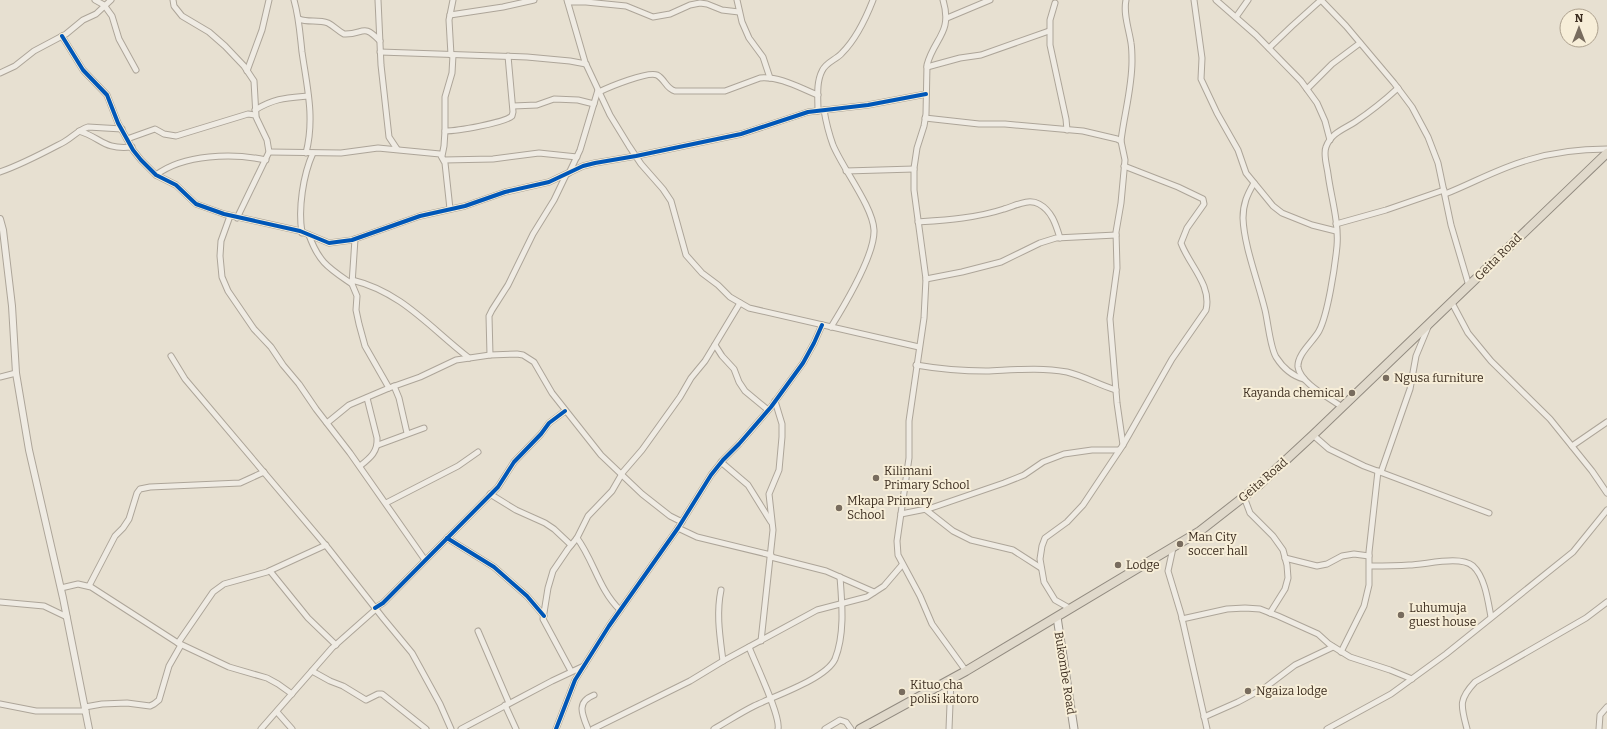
<svg xmlns="http://www.w3.org/2000/svg" width="1607" height="729" viewBox="0 0 1607 729" font-family="Bitter,serif">
<style>
.lines{fill:none;stroke-linecap:round;stroke-linejoin:round}
.minor-casing{stroke:#ada599;stroke-width:7}
.tertiary-casing{stroke:#ada599;stroke-width:8}
.secondary-casing{stroke:#9c958a;stroke-width:9}
.trunk-casing{stroke:#928b80;stroke-width:10}
.minor{stroke:#efebe3;stroke-width:5}
.tertiary{stroke:#efebe3;stroke-width:6}
.secondary{stroke:#efebe3;stroke-width:7}
.trunk{stroke:#e0d9cb;stroke-width:8}
.cycleway-casing{stroke:#f7eed8;stroke-width:6}
.cycleway{stroke:#0057b8;stroke-width:4}
.poi-dot{fill:#786c5e;stroke:#f7eed8;stroke-width:1.5}
.labels{text-anchor:middle;dominant-baseline:central;stroke-width:4;stroke-linejoin:round;paint-order:stroke}
.street-label{font-size:12px;fill:#3d2e20;stroke:#f7eed8}
.poi-label{font-size:12px;fill:#3d2e20;stroke:#f7eed8;text-anchor:start}
</style>
<rect width="100%" height="100%" fill="#e7e0d1"/>
<g class="lines">
<g class="minor-casing">
<g id="minor">
<polyline points="95,0 104,5 112,16 119,39 136,70"/>
<polyline points="173,0 174,6 182,16 209,32 225,46 244,66 254,81 256,116"/>
<path d="M294 0C299 17 300 34 302 52 307 87 315 118 306 153"/>
<polyline points="378,0 381,65 389,137 397,149"/>
<polyline points="567,0 585,62 610,115 629,146 641,164 663,189 671,201 686,255 702,273 718,285 730,297 749,308 919,347"/>
<polyline points="737,0 742,22 749,38 763,57 770,78"/>
<path d="M943 0C953 33 934 38 927 65L926 114 924 126 917 148 914 168V190L926 279 924 318 909 421V458L897 541 898 555 920 596 932 624 966 671"/>
<polyline points="1194,0 1202,58 1201,79 1217,113 1238,150 1246,173 1273,206 1282,213 1312,225 1336,231"/>
<polyline points="1216,0 1256,35 1301,81 1317,103 1325,121 1330,140"/>
<polyline points="1321,0 1346,26 1394,83 1412,107 1428,137 1438,163 1451,225 1469,286"/>
<polyline points="568,2 586,2 626,6 653,17 670,14 690,5 700,3 707,4 722,10 739,12"/>
<polyline points="1055,3 1050,20 1050,45 1066,119 1067,130"/>
<polyline points="450,15 503,7 534,0"/>
<polyline points="1236,17 1248,0"/>
<polyline points="947,18 990,0"/>
<path d="M299 19C308 23 318 19 328 23 334 26 338 31 344 34 364 35 362 22 380 41"/>
<polyline points="62,36 83,70 107,95 118,123 133,150 141,160 156,175 176,185 196,204 224,214 300,231 329,243 352,240 420,216 465,206 505,192 549,182 583,166 595,163 636,156 741,134 808,112 868,105 926,94"/>
<polyline points="1269,48 1292,26 1321,0"/>
<polyline points="380,52 527,57 570,61 586,64"/>
<polyline points="451,55 449,20 453,0"/>
<polyline points="927,67 960,58 981,55 1049,31"/>
<polyline points="247,71 262,30 269,0"/>
<polyline points="0,73 15,66 34,51 66,34 83,20 96,14 111,0"/>
<polyline points="1307,89 1332,64 1360,43"/>
<path d="M599 92C609 87 648 71 657 75 665 79 666 89 675 91H725L760 78C780 76 800 88 818 95"/>
<polyline points="513,106 537,105 554,99 578,100 594,104"/>
<path d="M255 110C275 98 286 98 308 96"/>
<path d="M824 110C826 122 829 134 833 145 843 169 873 207 874 230 875 255 844 306 831 327"/>
<path d="M818 111C818 98 816 83 822 71 826 62 836 60 842 53 856 39 866 18 873 0"/>
<polyline points="925,118 979,124 1005,124 1083,131 1117,139 1121,141 1125,160 1121,203 1116,232 1117,268 1110,319 1117,403 1123,445"/>
<path d="M79 131C102 138 103 150 132 147"/>
<path d="M445 131C457 131 504 123 512 116L513 112 508 56"/>
<polyline points="127,139 155,129 164,134 176,136 248,114 255,115 267,140 269,152 237,218"/>
<path d="M1121 141C1124 115 1132 88 1132 61 1132 55 1132 49 1131 43 1129 29 1123 14 1126 0"/>
<polyline points="269,152 341,153 378,148 440,154 445,163 450,209"/>
<polyline points="442,156 444,146 445,131 445,97 452,73 453,55"/>
<polyline points="444,160 493,159 539,153 577,157"/>
<polyline points="846,171 914,169"/>
<path d="M0 172C23 164 43 153 64 142 73 137 78 130 88 127L122 129"/>
<polyline points="569,173 580,150 598,90"/>
<path d="M156 175C184 154 233 153 266 160"/>
<path d="M1254 183C1247 195 1243 204 1243 218 1244 246 1258 281 1265 310 1268 322 1270 347 1276 357 1283 368 1292 376 1304 379"/>
<path d="M1445 194C1473 183 1499 168 1528 160 1554 152 1580 149 1607 149"/>
<polyline points="230,216 221,241 220,256 222,277 228,291 254,329 271,347 283,365 299,384 316,409 350,453 425,560"/>
<path d="M918 222C946 220 977 218 1004 209 1015 206 1028 198 1039 204 1052 211 1056 225 1060 238"/>
<polyline points="1336,224 1386,210 1444,190"/>
<path d="M302 233C298 209 303 175 313 153"/>
<path d="M309 235C319 263 329 268 352 284"/>
<polyline points="355,239 352,284 357,296 356,310 359,324 365,346 389,388"/>
<polyline points="926,279 962,272 1001,262 1040,243 1056,238 1116,235"/>
<path d="M352 280C402 292 430 328 469 358"/>
<polyline points="1452,303 1468,333 1491,361 1550,419 1592,471 1607,493"/>
<polyline points="715,345 722,356 734,369 739,382 745,391 768,410"/>
<polyline points="490,355 489,316 492,310 508,285 533,234 554,200 566,175"/>
<polyline points="171,356 185,379 328,548 383,618 412,653 440,704 451,729"/>
<path d="M916 365C939 369 963 371 986 371 1013 370 1040 367 1067 372 1084 376 1099 385 1116 390"/>
<polyline points="0,377 16,373"/>
<polyline points="394,386 399,398 407,433"/>
<path d="M1342 407C1330 398 1300 383 1298 367 1297 354 1313 342 1319 331 1328 314 1335 266 1337 246 1339 222 1331 197 1328 174 1327 166 1323 154 1326 147 1331 133 1344 129 1355 122 1370 112 1385 100 1398 88"/>
<polyline points="327,423 349,405 389,388 420,377 456,360 490,355 517,354 523,355 534,362 552,393 601,455 642,494 670,516 682,522"/>
<polyline points="1313,435 1329,449 1364,466 1489,513"/>
<polyline points="378,445 424,428"/>
<polyline points="1572,446 1607,422"/>
<polyline points="721,462 748,485 771,522"/>
<path d="M360 466C370 458 378 452 377 438L367 398"/>
<polyline points="1381,472 1410,389 1416,356 1428,327"/>
<polyline points="490,494 516,510 545,523 554,529 571,545"/>
<polyline points="1244,497 1250,513 1273,536 1283,550 1287,565 1288,578 1285,589 1270,613"/>
<polyline points="386,503 458,466 478,452"/>
<polyline points="925,509 953,531 971,540 1013,550 1041,568"/>
<polyline points="901,514 931,508 1004,483 1024,475 1043,462 1064,454 1092,450 1119,450"/>
<polyline points="678,528 697,537 771,555"/>
<polyline points="447,538 494,567 527,596 544,616"/>
<path d="M577 538C594 561 599 590 620 610"/>
<polyline points="1173,548 1168,571 1181,614 1207,729"/>
<polyline points="771,557 826,571 874,592"/>
<polyline points="1285,558 1317,566 1327,564 1342,556 1354,554 1369,556"/>
<path d="M1370 566C1383 566 1396 566 1409 565 1425 565 1460 555 1473 566 1485 577 1488 601 1491 617"/>
<polyline points="270,571 308,618 336,645"/>
<polyline points="89,586 115,536 123,528 129,519 137,493 140,489 150,487 240,483 264,472"/>
<polyline points="61,588 78,584 91,587 178,643 229,667 267,678 278,684 292,694"/>
<path d="M721 590C716 614 720 637 723 661"/>
<polyline points="0,602 44,606 67,617"/>
<polyline points="375,608 383,603 498,487 514,462 541,434 549,423 565,411"/>
<path d="M1071 609 1055 600 1044 582 1040 559 1042 546 1045 538 1067 522 1083 505 1123 445 1172 359 1206 310C1212 285 1189 265 1181 243L1187 228 1204 204 1203 199 1178 187 1124 166"/>
<polyline points="1182,619 1227,609 1245,608 1260,609 1278,616 1318,634 1329,644 1350,657 1390,670 1412,679"/>
<polyline points="478,631 509,703"/>
<polyline points="761,641 773,530 769,494 779,470 782,437 782,424 775,401"/>
<polyline points="178,643 213,592 224,584 267,572 326,545"/>
<path d="M749 647C755 663 781 716 778 729"/>
<polyline points="1341,652 1364,606 1369,585 1369,552 1378,471"/>
<polyline points="312,671 330,681 343,686 366,700 378,694 382,694 426,729"/>
<polyline points="571,671 543,619 548,588 553,571 568,549 577,538 588,516 612,491 623,472 642,450 680,397 691,378 705,361 740,303"/>
<polyline points="0,704 36,711 86,711"/>
<polyline points="505,705 516,729"/>
<polyline points="85,707 102,704 127,703 150,706 154,704 159,700 169,666 181,645"/>
<polyline points="277,712 292,729"/>
<polyline points="1204,717 1238,702 1266,687 1295,665 1333,647"/>
<polyline points="261,729 332,648 376,609"/>
<polyline points="461,729 552,681 584,666"/>
<polyline points="556,729 575,680 609,626 678,528 711,475 723,460 739,444 771,407 803,363 814,343 822,325"/>
<path d="M588 729C582 714 576 702 594 695"/>
<polyline points="593,729 690,681 723,661 817,610 867,597 884,586 902,565"/>
<path d="M714 729C728 721 740 713 754 706 774 696 826 679 835 659 845 634 842 603 840 577"/>
<polyline points="825,729 840,720 846,722 851,729"/>
<polyline points="949,729 951,679"/>
<polyline points="1327,729 1391,694 1446,654 1573,552 1607,510"/>
<path d="M1467 729C1461 706 1458 700 1475 682L1586 618 1607 602"/>
<polyline points="1599,729 1600,715 1607,707"/>
</g>
</g>
<g class="tertiary-casing">
<polyline id="tertiary" points="0,219 3,230 12,306 16,373 29,450 63,598 89,729"/>
</g>
<g class="secondary-casing">
<polyline id="secondary" points="1057,617 1074,729"/>
</g>
<g class="trunk-casing">
<polyline id="trunk" points="860,729 966,671 1200,531 1259,485 1313,435 1607,153"/>
</g>
<use href="#minor" class="minor"/>
<use href="#tertiary" class="tertiary"/>
<use href="#secondary" class="secondary"/>
<use href="#trunk" class="trunk"/>
<g class="cycleway-casing">
<g id="cycleway">
<polyline points="62,36 83,70 107,95 118,123 133,150 141,160 156,175 176,185 196,204 224,214 300,231 329,243 352,240 420,216 465,206 505,192 549,182 583,166 595,163 636,156 741,134 808,112 868,105 926,94"/>
<polyline points="447,538 494,567 527,596 544,616"/>
<polyline points="375,608 383,603 498,487 514,462 541,434 549,423 565,411"/>
<polyline points="556,729 575,680 609,626 678,528 711,475 723,460 739,444 771,407 803,363 814,343 822,325"/>
</g>
</g>
<use href="#cycleway" class="cycleway"/>
</g>
<g class="poi-dot">
<circle cx="1386" cy="378" r="4"/>
<circle cx="1352" cy="393" r="4"/>
<circle cx="876" cy="478" r="4"/>
<circle cx="839" cy="508" r="4"/>
<circle cx="1180" cy="544" r="4"/>
<circle cx="1118" cy="565" r="4"/>
<circle cx="1401" cy="615" r="4"/>
<circle cx="1248" cy="691" r="4"/>
<circle cx="902" cy="692" r="4"/>
</g>
<g class="labels">
<g class="street-label">
<text transform="translate(1498 257) rotate(-45)">Geita Road</text>
<text transform="translate(1263 480) rotate(-41)">Geita Road</text>
<text transform="translate(1065 673) rotate(81)">Bukombe Road</text>
</g>
<g class="poi-label">
<text x="1394" y="378">Ngusa furniture</text>
<text x="1344" y="393" text-anchor="end">Kayanda chemical</text>
<text x="884" y="471">Kilimani<tspan x="884" dy="14">Primary School</tspan></text>
<text x="847" y="501">Mkapa Primary<tspan x="847" dy="14">School</tspan></text>
<text x="1188" y="537">Man City<tspan x="1188" dy="14">soccer hall</tspan></text>
<text x="1126" y="565">Lodge</text>
<text x="1409" y="608">Luhumuja<tspan x="1409" dy="14">guest house</tspan></text>
<text x="910" y="685">Kituo cha<tspan x="910" dy="14">polisi katoro</tspan></text>
<text x="1256" y="691">Ngaiza lodge</text>
</g>
</g>
<g transform="translate(1579 28)"><circle r="19" fill="#f7eed8" stroke="#ada18e"/>
<path d="M0-3L7 15L0 10L-7 15Z" fill="#786c5e"/>
<text y="-6" font-size="11" font-weight="bold" text-anchor="middle" fill="#3d2e20">N</text>
</g>
</svg>
